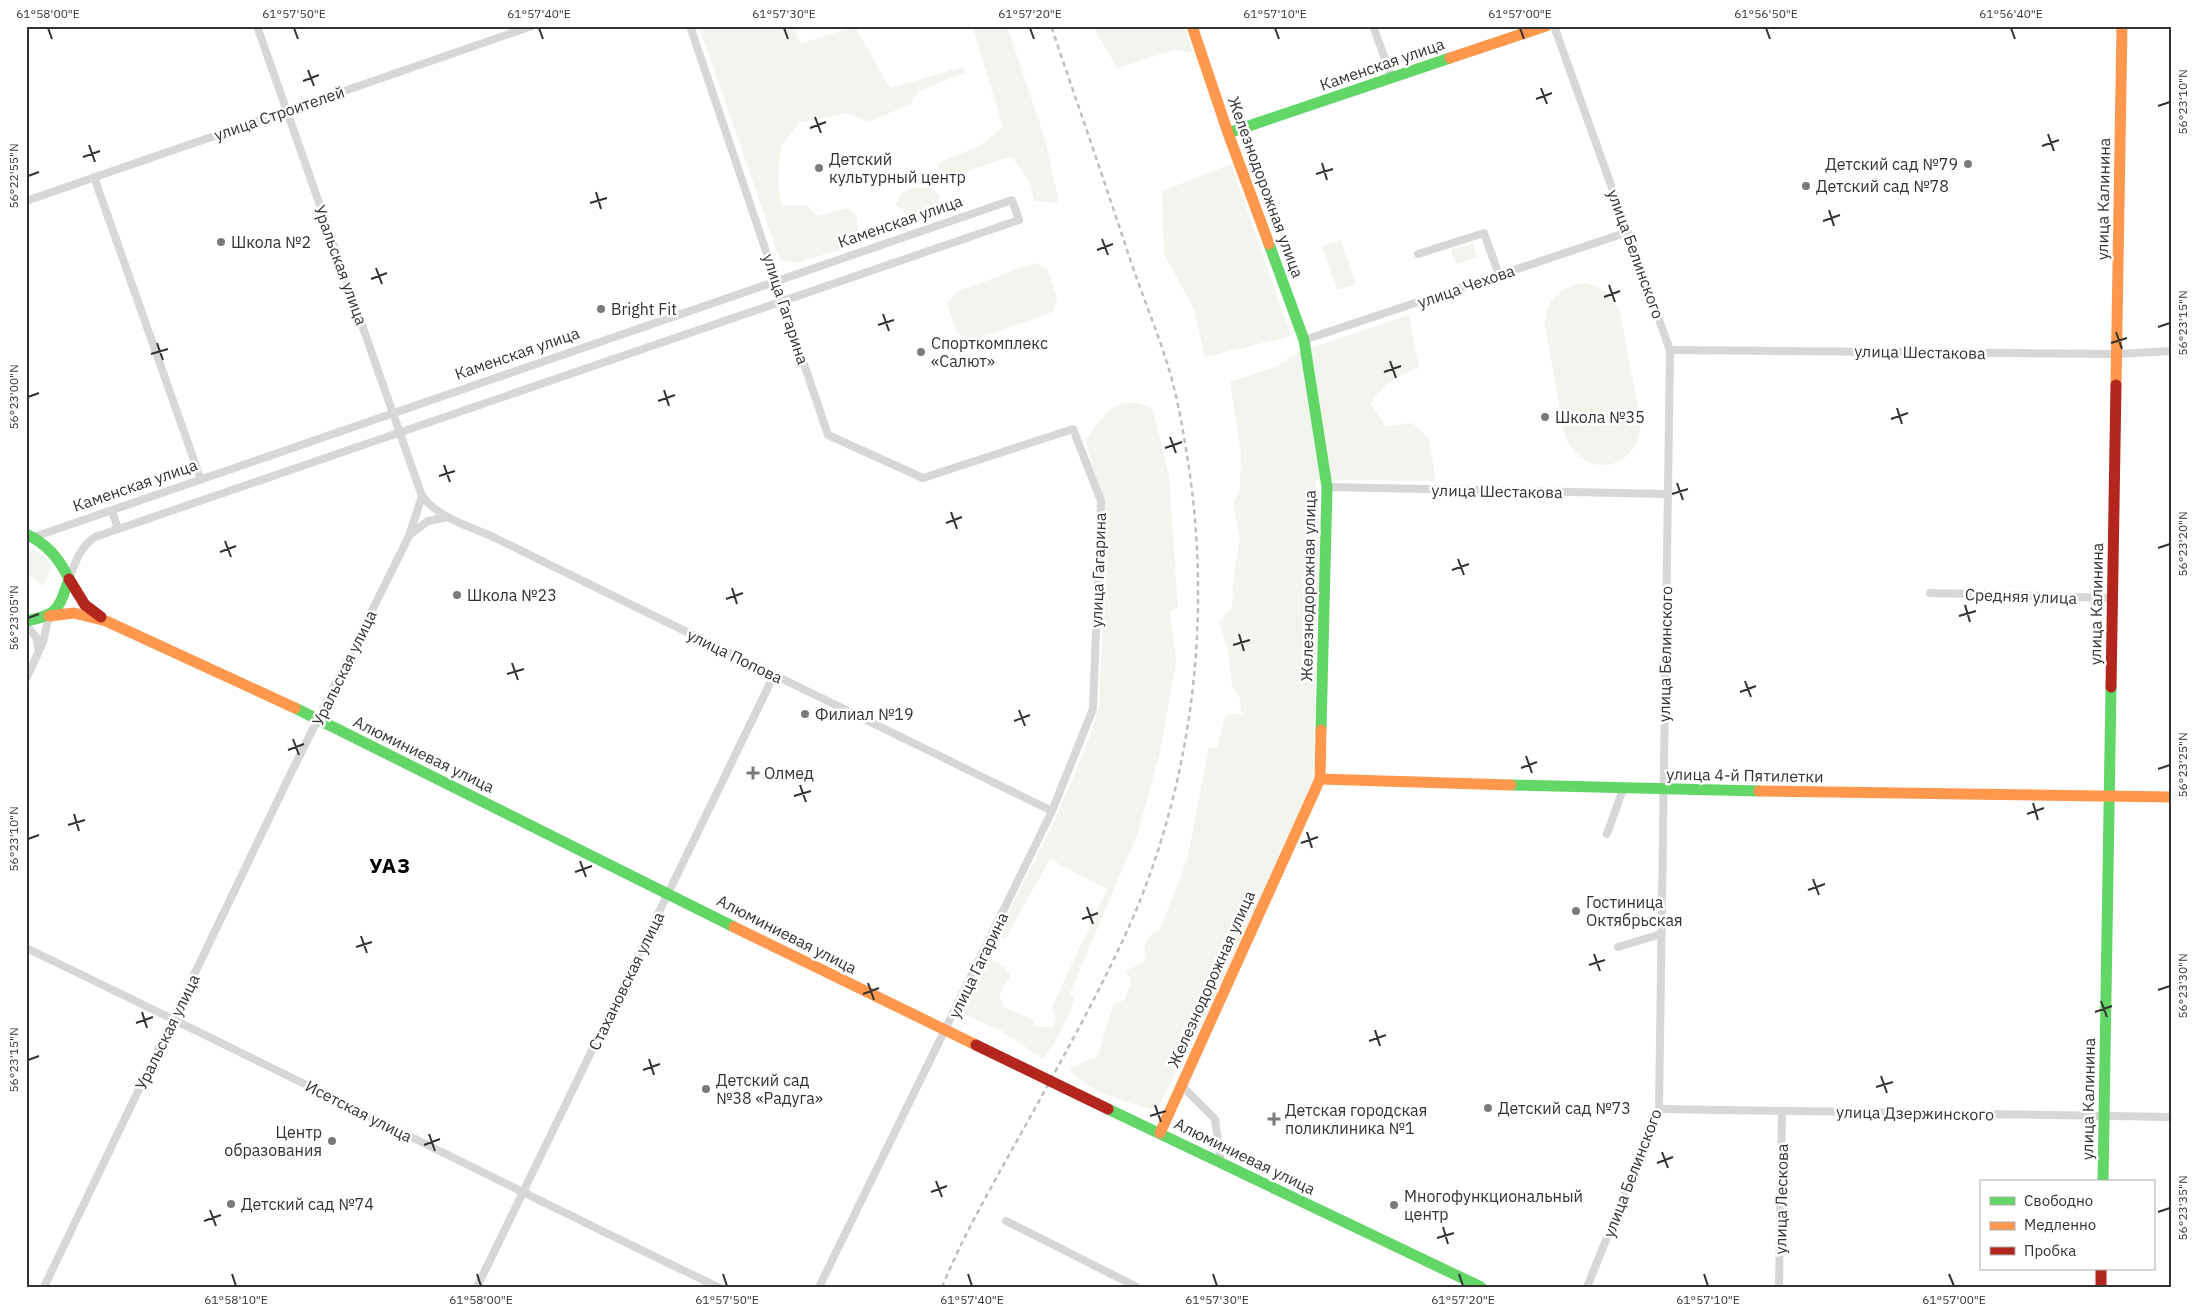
<svg xmlns="http://www.w3.org/2000/svg" width="2197" height="1313" viewBox="0 0 2197 1313" font-family="'IBM Plex Sans',sans-serif">
<style>
.green{fill:#f1f5ed}
.lines{fill:none;stroke-linecap:round;stroke-linejoin:round}
.street{stroke:#d7d7d7;stroke-width:8}
.fast{stroke:#63d668;stroke-width:11}
.slow{stroke:#ff974d;stroke-width:11}
.jam{stroke:#b3261e;stroke-width:11}
.rail{stroke:#bebebe;stroke-width:2.5;stroke-dasharray:5 4;stroke-linecap:butt}
.jam-bridge{stroke:#b3261e;stroke-width:11}
.ticks{fill:none;stroke:#333;stroke-width:2}
.poi-dot{fill:#7a7a7a;stroke:#fff;stroke-width:2}
.labels{text-anchor:middle;dominant-baseline:central;stroke-width:5;stroke-linejoin:round;paint-order:stroke}
.street-label{font-size:16px;fill:#333;stroke:#fff}
.poi-label{font-size:16px;fill:#333;stroke:#fff;text-anchor:start}
.district-label{font-size:21px;font-weight:bold;letter-spacing:1px;fill:#000;stroke:#fff}
.neatline{fill:none;stroke:#333;stroke-width:2}
.ticks-label{font-size:12px;text-anchor:middle;fill:#333}
</style>
<rect width="100%" height="100%" fill="#fff"/>
<g class="green">
<polygon points="699,26 794,26 800,44 855,26 890,88 963,67 965,73 918,91 911,104 868,122 847,113 799,123 781,146 778,179 781,205 807,205 817,216 848,208 857,218 859,239 845,248 797,263 780,260"/>
<polygon points="972,26 1007,26 1045,139 1059,203 1034,201 1030,182 1011,156 948,178 937,164 981,145 1003,127"/>
<polygon points="1093,26 1184,26 1193,53 1174,50 1117,68"/>
<polygon points="1231,164 1291,336 1205,357 1193,307 1164,254 1162,191"/>
<polygon points="915,188 931,188 940,196 932,214 914,223 896,205 902,192"/>
<polygon points="1341,240 1356,284 1337,290 1322,246"/>
<polygon points="1473,243 1477,257 1456,264 1451,250"/>
<polygon points="1035,263 1048,270 1057,298 1053,312 971,340 957,333 947,303 956,292"/>
<path d="M1582 283C1602 286 1612 294 1620 312L1641 423C1638 471 1585 481 1565 437L1545 326C1546 300 1557 288 1582 283Z"/>
<path d="M1409 315 1419 368C1396 375 1384 384 1371 404L1385 426 1412 423 1429 438 1436 481 1315 480 1320 528 1313 779 1203 1023 1156 1110C1130 1104 1086 1091 1070 1070L1082 1062 1097 1057 1114 1003 1125 1000 1131 980 1125 971 1145 962C1143 946 1145 936 1160 929L1187 860 1209 748H1217L1224 719 1228 714H1242L1240 699 1232 685 1228 651 1219 622 1232 607 1234 573 1240 538 1233 504 1240 489 1241 453 1230 382 1276 367 1296 353Z"/>
<path d="M1123 403H1140L1153 410 1169 476 1178 608 1170 611 1176 662 1160 752 1138 833 1070 993 1075 1000 1060 1034 1043 1059 1002 1031 962 1013 964 1003 988 957 1003 966 1011 975 999 995 1005 1008 1032 1019 1036 1027H1053L1057 1017 1051 1009 1107 889 1050 859 1006 938 997 935C1019 892 1040 850 1060 807 1075 774 1090 741 1099 706L1108 524 1085 439 1109 410Z"/>
<polygon points="26,546 43,555 52,567 43,586 38,583 33,577 26,577"/>
</g>
<g class="lines">
<g class="street">
<polyline points="690,26 828,435 923,478 1073,429 1101,501 1093,709 1052,811 819,1287"/>
<polyline points="1373,26 1392,78"/>
<polyline points="1554,26 1670,350 1659,1109 1587,1287"/>
<polyline points="94,177 201,480"/>
<polyline points="26,201 532,26"/>
<polyline points="1418,254 1484,233 1499,275"/>
<polyline points="1304,340 1628,232"/>
<polyline points="1670,350 2117,354 2171,351"/>
<polyline points="1327,487 1667,494"/>
<path d="M422 496C438 517 465 525 489 535L1052 811"/>
<polyline points="112,511 118,529"/>
<polyline points="412,533 428,521 448,517"/>
<path d="M34 537 1012 200 1019 220 95 537C80 547 75 563 69 579"/>
<polyline points="1930,593 2112,598"/>
<polyline points="26,625 36,637 39,651"/>
<polyline points="26,679 43,642 49,616"/>
<polyline points="1607,834 1623,789"/>
<polyline points="1618,947 1661,934"/>
<path d="M26 948C258 1059 486 1176 718 1287"/>
<polyline points="1181,1085 1215,1119 1221,1163"/>
<polyline points="1659,1109 2171,1117"/>
<polyline points="1006,1221 1137,1287"/>
<polyline points="44,1287 289,777 409,536 422,496 257,26"/>
<polyline points="477,1287 774,675"/>
<polyline points="1779,1287 1782,1111"/>
</g>
<g class="fast">
<polyline points="1228,133 1450,58"/>
<polyline points="1269,244 1304,340 1327,487 1321,730"/>
<path d="M26 534C47 544 59 558 69 579 58 610 59 614 26 621"/>
<polyline points="295,708 734,927"/>
<polyline points="1511,785 1759,791"/>
<polyline points="1108,1109 1481,1287"/>
<polyline points="2103,1182 2111,687"/>
</g>
<g class="slow">
<polyline points="1192,26 1228,133 1269,244"/>
<polyline points="1450,58 1546,26"/>
<polyline points="2116,385 2122,26"/>
<polyline points="49,616 74,613 106,621 295,708"/>
<polyline points="1320,779 1511,785"/>
<polyline points="1759,791 2171,797"/>
<polyline points="734,927 976,1045"/>
<polyline points="1160,1133 1320,779 1321,730"/>
</g>
<g class="jam">
<polyline points="69,579 85,605 101,617"/>
<polyline points="2111,687 2116,385"/>
<polyline points="2101,1269 2101,1287"/>
</g>
<path class="rail" d="M942 1287C961 1241 985 1198 1009 1155 1050 1081 1093 1006 1128 929 1191 787 1211 629 1190 475 1185 442 1180 409 1171 376 1160 338 1144 300 1131 262 1105 183 1078 105 1051 26"/>
<polyline class="jam-bridge" points="976,1045 1108,1109"/>
</g>
<path class="ticks" d="M48 28 52 39M294 28 298 39M539 28 543 39M784 28 788 39M1030 28 1034 39M1275 28 1279 39M1520 28 1524 39M1766 28 1770 39M2011 28 2015 39M308 70 314 86M303 81 319 75M1541 88 1547 104M1536 99 1552 93M2158 106 2170 102M815 117 821 133M810 128 826 122M2048 134 2054 151M89 145 95 162M2042 146 2059 140M83 157 100 151M1322 163 1327 180M1316 174 1333 169M28 176 39 172M596 192 601 209M590 203 607 198M1829 210 1834 226M1823 221 1840 215M1102 239 1108 255M1097 250 1113 244M376 268 382 284M371 279 387 273M1609 285 1615 302M1604 297 1620 291M883 314 889 331M878 325 894 320M2158 327 2170 323M2116 332 2122 349M157 343 163 360M2111 343 2127 338M151 354 168 349M1390 361 1396 378M1384 372 1401 366M664 390 669 406M28 397 39 393M658 401 675 395M1897 408 1902 424M1891 419 1908 413M1170 437 1176 453M1165 448 1182 442M444 465 450 482M439 476 455 471M1677 483 1683 500M1672 494 1688 489M951 512 957 529M946 523 962 517M225 541 231 557M2158 548 2170 544M220 552 236 546M1458 559 1464 575M1452 570 1469 564M732 588 737 604M726 599 743 593M1965 605 1970 622M1959 616 1976 611M28 618 39 614M1239 634 1244 651M1233 645 1250 640M512 663 518 680M507 674 524 669M1745 681 1751 697M1740 692 1756 686M1019 710 1025 726M1014 721 1030 715M293 739 299 755M288 750 304 744M1526 756 1532 773M1521 768 1537 762M2158 769 2170 765M800 785 806 802M794 796 811 791M2033 803 2038 820M74 814 79 831M2027 814 2044 808M68 825 85 820M1307 832 1312 848M28 839 39 835M1301 843 1318 837M580 861 586 877M575 872 592 866M1813 879 1819 895M1808 890 1825 884M1087 907 1093 924M1082 919 1098 913M361 936 367 953M356 947 372 942M1594 954 1600 971M1589 965 1605 960M868 983 874 1000M2158 990 2170 986M863 994 879 988M2101 1001 2107 1017M142 1012 147 1028M2095 1012 2112 1006M136 1023 153 1017M1375 1030 1380 1046M1369 1041 1386 1035M649 1059 654 1075M28 1060 39 1056M643 1070 660 1064M1881 1076 1887 1093M1876 1087 1893 1082M1155 1105 1161 1122M1150 1116 1166 1111M429 1134 435 1151M424 1145 440 1139M1662 1152 1668 1168M1657 1163 1673 1157M936 1181 942 1197M931 1192 947 1186M210 1210 216 1226M2158 1212 2170 1208M204 1221 221 1215M1443 1227 1448 1244M1437 1238 1454 1233M232 1274 236 1286M477 1274 481 1286M723 1274 727 1286M968 1274 972 1286M1213 1274 1217 1286M1459 1274 1463 1286M1704 1274 1708 1286M1949 1274 1954 1286"/>
<g class="poi-dot">
<circle cx="1968" cy="164" r="5"/>
<circle cx="819" cy="168" r="5"/>
<circle cx="1806" cy="186" r="5"/>
<circle cx="221" cy="242" r="5"/>
<circle cx="601" cy="309" r="5"/>
<circle cx="921" cy="352" r="5"/>
<circle cx="1545" cy="417" r="5"/>
<circle cx="457" cy="595" r="5"/>
<circle cx="805" cy="714" r="5"/>
<path d="M750.5 765.5h5v5h5v5h-5v5h-5v-5h-5v-5h5z"/>
<circle cx="1576" cy="911" r="5"/>
<circle cx="706" cy="1089" r="5"/>
<circle cx="1488" cy="1108" r="5"/>
<path d="M1271.5 1111.5h5v5h5v5h-5v5h-5v-5h-5v-5h5z"/>
<circle cx="332" cy="1141" r="5"/>
<circle cx="231" cy="1204" r="5"/>
<circle cx="1394" cy="1205" r="5"/>
</g>
<g class="labels">
<g class="street-label">
<text transform="translate(1382 64) rotate(-19)">Каменская улица</text>
<text transform="translate(279 113) rotate(-19)">улица Строителей</text>
<text transform="translate(1266 187) rotate(70)">Железнодорожная улица</text>
<text transform="translate(2103 199) rotate(-89)">улица Калинина</text>
<text transform="translate(900 221) rotate(-19)">Каменская улица</text>
<text transform="translate(1636 254) rotate(70)">улица Белинского</text>
<text transform="translate(341 265) rotate(70)">Уральская улица</text>
<text transform="translate(1466 286) rotate(-19)">улица Чехова</text>
<text transform="translate(786 309) rotate(72)">улица Гагарина</text>
<text transform="translate(1920 352) rotate(1)">улица Шестакова</text>
<text transform="translate(517 353) rotate(-19)">Каменская улица</text>
<text transform="translate(135 485) rotate(-19)">Каменская улица</text>
<text transform="translate(1497 491) rotate(1)">улица Шестакова</text>
<text transform="translate(1098 570) rotate(-88)">улица Гагарина</text>
<text transform="translate(1308 586) rotate(-89)">Железнодорожная улица</text>
<text transform="translate(2021 596) rotate(2)">Средняя улица</text>
<text transform="translate(2096 604) rotate(-89)">улица Калинина</text>
<text transform="translate(1665 654) rotate(-89)">улица Белинского</text>
<text transform="translate(735 656) rotate(26)">улица Попова</text>
<text transform="translate(344 668) rotate(-64)">Уральская улица</text>
<text transform="translate(424 754) rotate(26)">Алюминиевая улица</text>
<text transform="translate(1745 775) rotate(1)">улица 4-й Пятилетки</text>
<text transform="translate(787 934) rotate(27)">Алюминиевая улица</text>
<text transform="translate(978 965) rotate(-64)">улица Гагарина</text>
<text transform="translate(1211 979) rotate(-66)">Железнодорожная улица</text>
<text transform="translate(626 981) rotate(-64)">Стахановская улица</text>
<text transform="translate(167 1032) rotate(-64)">Уральская улица</text>
<text transform="translate(2088 1099) rotate(-89)">улица Калинина</text>
<text transform="translate(359 1111) rotate(27)">Исетская улица</text>
<text transform="translate(1915 1113) rotate(1)">улица Дзержинского</text>
<text transform="translate(1245 1156) rotate(26)">Алюминиевая улица</text>
<text transform="translate(1632 1173) rotate(-69)">улица Белинского</text>
<text transform="translate(1781 1199) rotate(-89)">улица Лескова</text>
</g>
<g class="poi-label">
<text x="829" y="159">Детский<tspan x="829" dy="18">культурный центр</tspan></text>
<text x="1958" y="164" text-anchor="end">Детский сад №79</text>
<text x="1816" y="186">Детский сад №78</text>
<text x="231" y="242">Школа №2</text>
<text x="611" y="309">Bright Fit</text>
<text x="931" y="343">Спорткомплекс<tspan x="931" dy="18">«Салют»</tspan></text>
<text x="1555" y="417">Школа №35</text>
<text x="467" y="595">Школа №23</text>
<text x="815" y="714">Филиал №19</text>
<text x="764" y="773">Олмед</text>
<text x="1586" y="902">Гостиница<tspan x="1586" dy="18">Октябрьская</tspan></text>
<text x="716" y="1080">Детский сад<tspan x="716" dy="18">№38 «Радуга»</tspan></text>
<text x="1498" y="1108">Детский сад №73</text>
<text x="1285" y="1110">Детская городская<tspan x="1285" dy="18">поликлиника №1</tspan></text>
<text x="322" y="1132" text-anchor="end">Центр<tspan x="322" dy="18">образования</tspan></text>
<text x="1404" y="1196">Многофункциональный<tspan x="1404" dy="18">центр</tspan></text>
<text x="241" y="1204">Детский сад №74</text>
</g>
<g class="district-label">
<text x="390" y="865">УАЗ</text>
</g>
</g>
<rect width="2197" height="1313" fill="none" stroke="#ffffff" stroke-width="55"/>
<rect x="1980" y="1180" width="175" height="90" fill="#ffffff" stroke="#adadad"/>
<rect x="1990" y="1197" width="25" height="8" fill="#63d668" stroke="#adadad"/>
<text x="2024" y="1206" font-size="15" fill="#333333">Свободно</text>
<rect x="1990" y="1222" width="25" height="8" fill="#ff974d" stroke="#adadad"/>
<text x="2024" y="1230" font-size="15" fill="#333333">Медленно</text>
<rect x="1990" y="1247" width="25" height="8" fill="#b3261e" stroke="#adadad"/>
<text x="2024" y="1256" font-size="15" fill="#333333">Пробка</text>
<rect x="28" y="28" width="2142" height="1258" class="neatline"/>
<g class="ticks-label">
<text x="48" y="18">61°58'00"E</text>
<text x="294" y="18">61°57'50"E</text>
<text x="539" y="18">61°57'40"E</text>
<text x="784" y="18">61°57'30"E</text>
<text x="1030" y="18">61°57'20"E</text>
<text x="1275" y="18">61°57'10"E</text>
<text x="1520" y="18">61°57'00"E</text>
<text x="1766" y="18">61°56'50"E</text>
<text x="2011" y="18">61°56'40"E</text>
<text transform="translate(2183 102) rotate(-90)" y="4">56°23'10"N</text>
<text transform="translate(14 176) rotate(-90)" y="4">56°22'55"N</text>
<text transform="translate(2183 323) rotate(-90)" y="4">56°23'15"N</text>
<text transform="translate(14 397) rotate(-90)" y="4">56°23'00"N</text>
<text transform="translate(2183 544) rotate(-90)" y="4">56°23'20"N</text>
<text transform="translate(14 618) rotate(-90)" y="4">56°23'05"N</text>
<text transform="translate(2183 765) rotate(-90)" y="4">56°23'25"N</text>
<text transform="translate(14 839) rotate(-90)" y="4">56°23'10"N</text>
<text transform="translate(2183 986) rotate(-90)" y="4">56°23'30"N</text>
<text transform="translate(14 1060) rotate(-90)" y="4">56°23'15"N</text>
<text transform="translate(2183 1208) rotate(-90)" y="4">56°23'35"N</text>
<text x="236" y="1304">61°58'10"E</text>
<text x="481" y="1304">61°58'00"E</text>
<text x="727" y="1304">61°57'50"E</text>
<text x="972" y="1304">61°57'40"E</text>
<text x="1217" y="1304">61°57'30"E</text>
<text x="1463" y="1304">61°57'20"E</text>
<text x="1708" y="1304">61°57'10"E</text>
<text x="1954" y="1304">61°57'00"E</text>
</g>
</svg>
